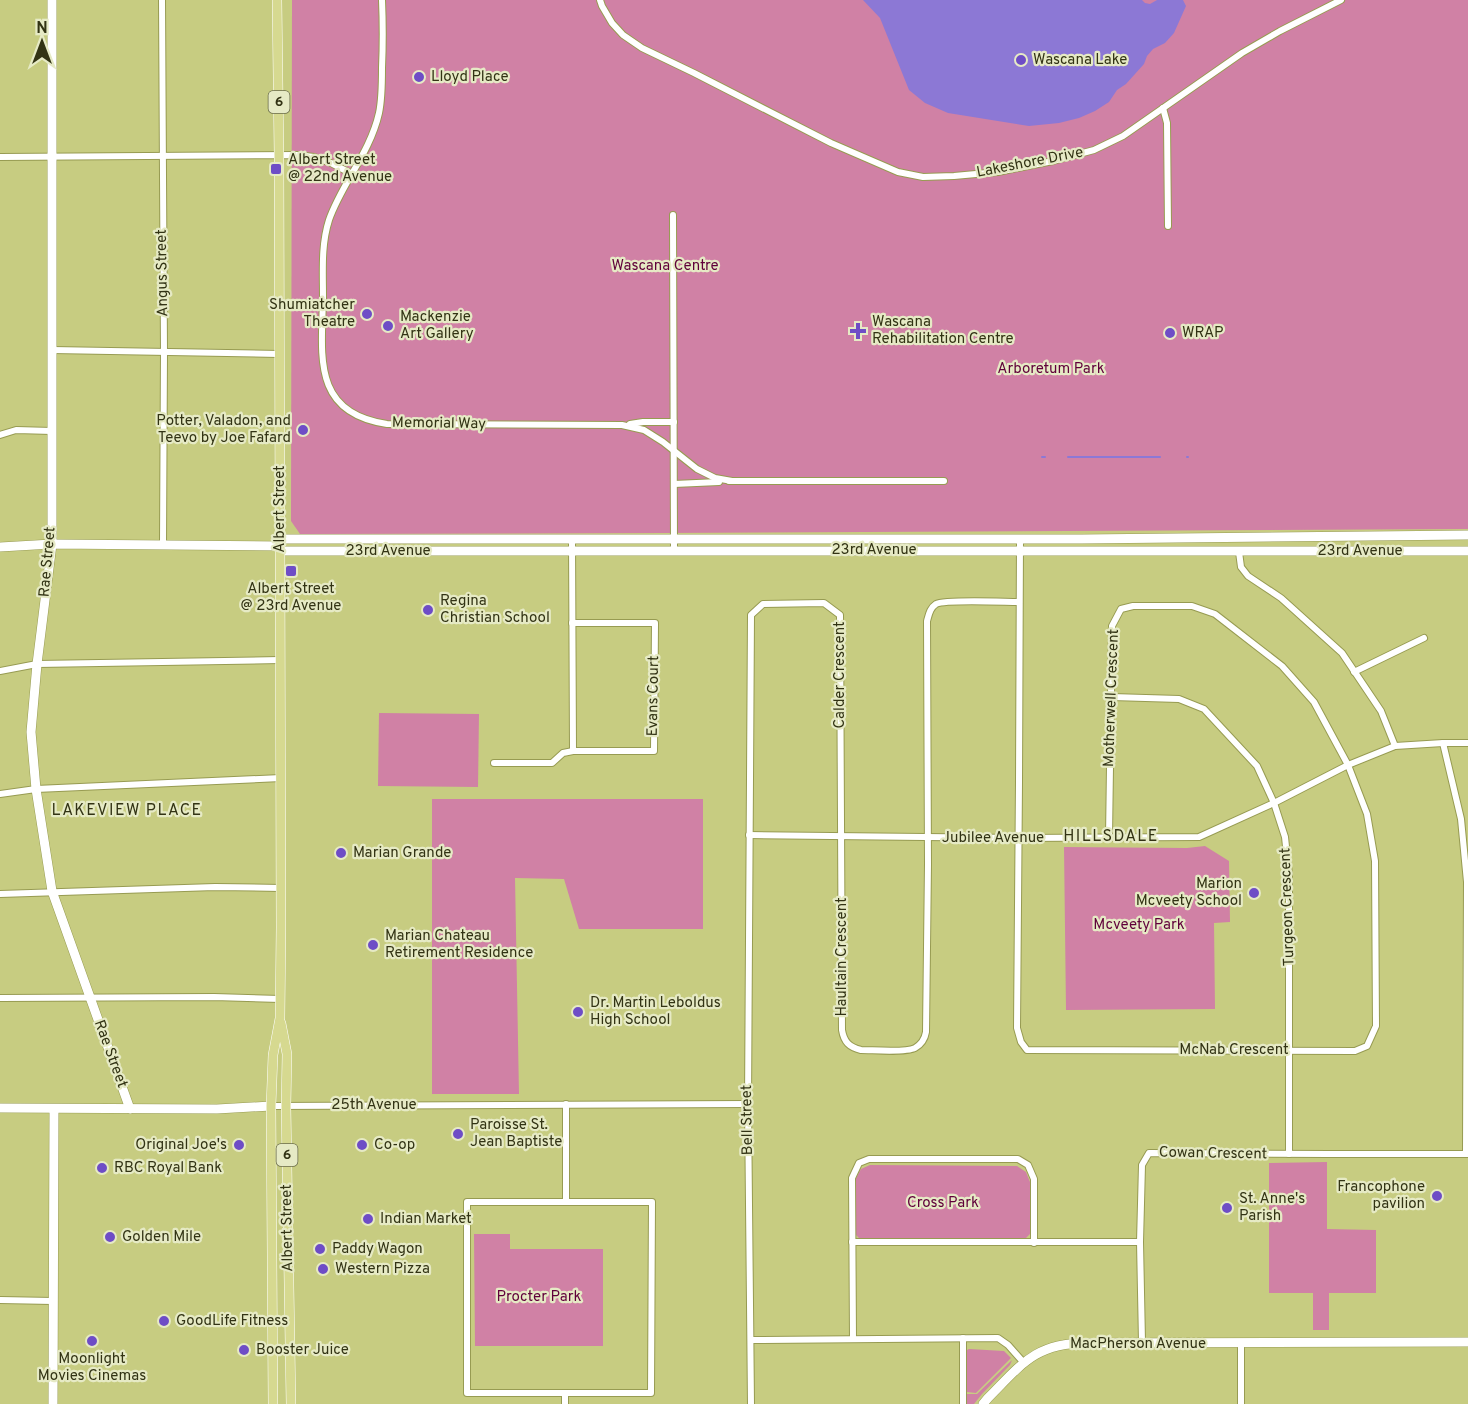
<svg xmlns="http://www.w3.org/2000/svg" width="1468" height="1404" viewBox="0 0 1468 1404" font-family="Overpass,sans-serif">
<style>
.green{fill:#d081a5}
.water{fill:#8c78d5}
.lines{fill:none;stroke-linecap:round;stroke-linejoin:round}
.stream{stroke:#8c78d5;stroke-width:2}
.street-casing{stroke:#979b52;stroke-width:8}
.secondary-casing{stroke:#979b52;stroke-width:10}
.primary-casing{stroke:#fff;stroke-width:10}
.street{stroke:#fff;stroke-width:6}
.secondary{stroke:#fff;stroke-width:9}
.primary{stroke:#d6d990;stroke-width:9}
.poi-dot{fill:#6e4dc6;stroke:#e6eac5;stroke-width:2}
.labels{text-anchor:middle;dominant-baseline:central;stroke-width:4.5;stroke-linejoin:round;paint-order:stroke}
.shield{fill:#e6eac5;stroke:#686a49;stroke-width:1.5}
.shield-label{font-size:14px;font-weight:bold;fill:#323314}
.poi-label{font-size:15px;fill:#323314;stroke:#e6eac5;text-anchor:start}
.street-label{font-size:15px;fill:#323314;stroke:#e6eac5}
.park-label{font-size:15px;fill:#60003a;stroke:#e6eac5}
.neighbourhood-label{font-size:16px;letter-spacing:1.5px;fill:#323314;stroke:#e6eac5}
</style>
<rect width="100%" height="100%" fill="#c7cc81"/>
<g class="green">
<polygon points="292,0 1468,0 1468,529 662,533 300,534 291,521"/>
<polygon points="379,713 479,714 478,787 378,786"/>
<polygon points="432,799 703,799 703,929 579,929 564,879 515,878 519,1094 432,1094"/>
<polygon points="1205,846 1229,861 1230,922 1214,923 1215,1009 1066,1010 1064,847 1187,848"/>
<polygon points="1327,1162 1327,1229 1376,1230 1376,1293 1329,1293 1329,1330 1313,1330 1313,1293 1269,1293 1269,1163"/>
<polygon points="870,1165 1017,1166 1026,1172 1030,1182 1030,1234 1024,1240 861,1240 855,1234 856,1178 861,1169"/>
<polygon points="474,1234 510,1234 510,1249 603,1249 603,1346 475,1346"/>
<polygon points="969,1349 1004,1351 1011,1358 976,1393 967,1392 967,1350"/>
<polygon points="1012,1360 1010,1365 982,1394 974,1404 967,1404 967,1394 977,1394"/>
</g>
<polygon class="water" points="863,0 1142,0 1145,3 1150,4 1157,0 1183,0 1186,6 1174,33 1165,43 1153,49 1147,56 1144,64 1126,84 1117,90 1109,102 1095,111 1079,118 1059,123 1029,126 948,113 925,103 909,90 880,18"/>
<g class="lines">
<g class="stream">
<polyline points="1042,457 1045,457"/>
<polyline points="1068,457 1160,457"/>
<polyline points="1187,457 1188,457"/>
</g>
<g class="street-casing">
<g id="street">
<polyline points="162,0 164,352 163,545"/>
<path d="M382 0C383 23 383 45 382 68 382 83 382 99 379 113 370 153 342 183 329 220 321 245 323 271 323 297 322 355 311 413 387 424L622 425 644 430 663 442 697 469 715 478 732 481"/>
<polyline points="600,0 602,6 612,23 623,35 642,48 694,73 831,143 898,172 923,177 954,176 998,172 1053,161 1094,150 1123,136 1242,53 1280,31 1341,0"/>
<polyline points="1163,108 1167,123 1168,226"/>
<polyline points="0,157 297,155 314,157 331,163 352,174"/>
<polyline points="673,215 674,551"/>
<polyline points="52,350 279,354"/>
<polyline points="630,424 643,422 674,422"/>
<polyline points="0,435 16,430 52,431"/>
<polyline points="729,481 944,481"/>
<polyline points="674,484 719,482"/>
<polyline points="572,539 573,751"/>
<polyline points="1020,539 1019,782 1017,1028 1021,1042 1027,1050 1355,1051 1367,1046 1376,1026 1375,861 1367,814 1348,765 1314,702 1282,666 1215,614 1192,606 1133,606 1121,609 1112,626 1109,837"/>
<polyline points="1239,552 1241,567 1248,576 1281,598 1342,653 1381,711 1395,746"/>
<polyline points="0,671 37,664 280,660"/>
<polyline points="1354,672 1424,638"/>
<polyline points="1112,697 1179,699 1204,709 1257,766 1274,803 1285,837 1289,875 1289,1154"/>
<polyline points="1443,743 1461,819 1467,882 1466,1154"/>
<polyline points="494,763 552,763 563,753 573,751 654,751 655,623 572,623"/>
<polyline points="0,794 36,789 281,778"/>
<polyline points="749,835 1019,838 1199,837 1274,803 1348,765 1395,746 1443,743 1468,743"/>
<polyline points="0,894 215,887 281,888"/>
<polyline points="0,998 214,997 280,999"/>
<polyline points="271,1106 748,1104"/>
<polygon points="467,1202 652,1202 651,1393 467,1393"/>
<polyline points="566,1202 566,1104"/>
<polyline points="852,1242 1140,1242"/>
<polyline points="0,1300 53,1301"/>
<polyline points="963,1338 963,1404"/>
<polyline points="853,1339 852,1178 859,1163 869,1159 1018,1159 1028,1165 1034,1179 1034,1243"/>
<polyline points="751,1340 998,1338 1008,1345 1024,1363"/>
<polyline points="1142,1342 1140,1242 1142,1165 1149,1153 1329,1154 1468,1154"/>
<polyline points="1241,1343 1241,1404"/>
<polyline points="565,1404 565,1393"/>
<path d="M751 1404 748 1104 751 615 763 604 824 603 840 615 842 1030C844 1042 849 1047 861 1050 873 1050 906 1053 915 1048 922 1044 925 1038 926 1032L928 864 927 621C929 614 930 608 936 604 945 599 1005 602 1019 602"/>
</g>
</g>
<g class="secondary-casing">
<g id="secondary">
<polyline points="52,0 52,544 37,664 31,732 36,789 52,891 130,1109"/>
<polyline points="280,539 1082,539 1468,535"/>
<polyline points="0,547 52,544 280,546"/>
<polyline points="280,551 1468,551"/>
<polyline points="0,1108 217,1109 271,1106"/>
<polyline points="53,1404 54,1109"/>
<path d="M983 1404 988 1398C1021 1365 1035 1343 1086 1343L1468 1342"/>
</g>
</g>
<g class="primary-casing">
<g id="primary">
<polyline points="281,1023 287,1054 286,1106 291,1404"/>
<polyline points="273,1404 271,1106 273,1055 280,1018 281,927 279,156 277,0"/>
</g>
</g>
<use href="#street" class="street"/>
<use href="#secondary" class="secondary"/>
<use href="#primary" class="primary"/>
</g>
<g class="poi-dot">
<circle cx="1021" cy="60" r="6"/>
<circle cx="419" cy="77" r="6"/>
<rect x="270" y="163" width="12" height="12" rx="3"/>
<circle cx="367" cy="314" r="6"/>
<circle cx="388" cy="326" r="6"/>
<path d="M855 322h6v6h6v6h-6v6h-6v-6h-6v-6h6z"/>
<circle cx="1170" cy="333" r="6"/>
<circle cx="303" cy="430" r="6"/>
<rect x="285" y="565" width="12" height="12" rx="3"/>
<circle cx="428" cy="610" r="6"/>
<circle cx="341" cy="853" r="6"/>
<circle cx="1254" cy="893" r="6"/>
<circle cx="373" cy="945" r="6"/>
<circle cx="578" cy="1012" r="6"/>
<circle cx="458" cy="1134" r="6"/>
<circle cx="239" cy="1145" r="6"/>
<circle cx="362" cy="1145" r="6"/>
<circle cx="102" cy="1168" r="6"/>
<circle cx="1437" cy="1196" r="6"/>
<circle cx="1227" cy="1208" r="6"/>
<circle cx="368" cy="1219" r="6"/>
<circle cx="110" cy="1237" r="6"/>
<circle cx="320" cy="1249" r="6"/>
<circle cx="323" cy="1269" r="6"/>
<circle cx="164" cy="1321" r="6"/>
<circle cx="92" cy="1341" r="6"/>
<circle cx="244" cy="1350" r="6"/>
</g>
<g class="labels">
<g class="shield">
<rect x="268.5" y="91" width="21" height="22" rx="4.5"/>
<rect x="276.5" y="1144" width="21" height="22" rx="4.5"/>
</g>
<g class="shield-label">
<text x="279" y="102">6</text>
<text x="287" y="1155">6</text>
</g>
<g class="poi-label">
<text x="1033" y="60">Wascana Lake</text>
<text x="431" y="77">Lloyd Place</text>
<text x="288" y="160">Albert Street<tspan x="288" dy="17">@ 22nd Avenue</tspan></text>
<text x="355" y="305" text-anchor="end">Shumiatcher<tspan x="355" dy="17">Theatre</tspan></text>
<text x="400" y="317">Mackenzie<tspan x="400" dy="17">Art Gallery</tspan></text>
<text x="872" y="322">Wascana<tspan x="872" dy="17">Rehabilitation Centre</tspan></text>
<text x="1182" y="333">WRAP</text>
<text x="291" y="421" text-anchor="end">Potter, Valadon, and<tspan x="291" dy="17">Teevo by Joe Fafard</tspan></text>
<text x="291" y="589" text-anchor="middle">Albert Street<tspan x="291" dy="17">@ 23rd Avenue</tspan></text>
<text x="440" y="601">Regina<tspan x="440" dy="17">Christian School</tspan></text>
<text x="353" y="853">Marian Grande</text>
<text x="1242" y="884" text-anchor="end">Marion<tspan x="1242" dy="17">Mcveety School</tspan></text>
<text x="385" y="936">Marian Chateau<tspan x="385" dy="17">Retirement Residence</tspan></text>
<text x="590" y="1003">Dr. Martin Leboldus<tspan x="590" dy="17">High School</tspan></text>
<text x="470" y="1125">Paroisse St.<tspan x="470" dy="17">Jean Baptiste</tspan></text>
<text x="227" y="1145" text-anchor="end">Original Joe's</text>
<text x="374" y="1145">Co-op</text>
<text x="114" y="1168">RBC Royal Bank</text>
<text x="1425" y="1187" text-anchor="end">Francophone<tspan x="1425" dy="17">pavilion</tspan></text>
<text x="1239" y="1199">St. Anne's<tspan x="1239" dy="17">Parish</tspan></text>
<text x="380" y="1219">Indian Market</text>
<text x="122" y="1237">Golden Mile</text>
<text x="332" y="1249">Paddy Wagon</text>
<text x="335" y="1269">Western Pizza</text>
<text x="176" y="1321">GoodLife Fitness</text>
<text x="256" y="1350">Booster Juice</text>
<text x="92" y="1359" text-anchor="middle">Moonlight<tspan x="92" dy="17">Movies Cinemas</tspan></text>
</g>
<g class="street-label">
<text transform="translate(1030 163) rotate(-11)">Lakeshore Drive</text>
<text transform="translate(163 273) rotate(-91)">Angus Street</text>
<text transform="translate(439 424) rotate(1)">Memorial Way</text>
<text transform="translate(280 509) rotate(-90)">Albert Street</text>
<text x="874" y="550">23rd Avenue</text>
<text x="388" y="551">23rd Avenue</text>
<text x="1360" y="551">23rd Avenue</text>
<text transform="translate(48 562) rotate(-85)">Rae Street</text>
<text transform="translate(840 675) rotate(-90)">Calder Crescent</text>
<text transform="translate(654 696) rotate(-89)">Evans Court</text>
<text transform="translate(1112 698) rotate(-88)">Motherwell Crescent</text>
<text x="993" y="838">Jubilee Avenue</text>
<text transform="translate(1288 907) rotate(-92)">Turgeon Crescent</text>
<text transform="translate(842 957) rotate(-90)">Haultain Crescent</text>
<text x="1234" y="1050">McNab Crescent</text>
<text transform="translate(110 1054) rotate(70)">Rae Street</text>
<text x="374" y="1105">25th Avenue</text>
<text transform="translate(748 1120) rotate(-91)">Bell Street</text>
<text transform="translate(1213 1154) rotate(1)">Cowan Crescent</text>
<text transform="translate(288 1228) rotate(-91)">Albert Street</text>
<text x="1138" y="1344">MacPherson Avenue</text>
</g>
<g class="park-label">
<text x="665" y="266">Wascana Centre</text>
<text x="1051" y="369">Arboretum Park</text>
<text x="1139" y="925">Mcveety Park</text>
<text x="943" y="1203">Cross Park</text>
<text x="539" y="1297">Procter Park</text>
</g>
<g class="neighbourhood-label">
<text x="127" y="811">LAKEVIEW PLACE</text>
<text x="1111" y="837">HILLSDALE</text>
</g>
</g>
<g transform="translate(42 42)" stroke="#e6eac5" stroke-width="4.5" paint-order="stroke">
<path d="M0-4.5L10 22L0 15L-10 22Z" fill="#323314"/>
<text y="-9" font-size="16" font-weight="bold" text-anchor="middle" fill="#323314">N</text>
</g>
</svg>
